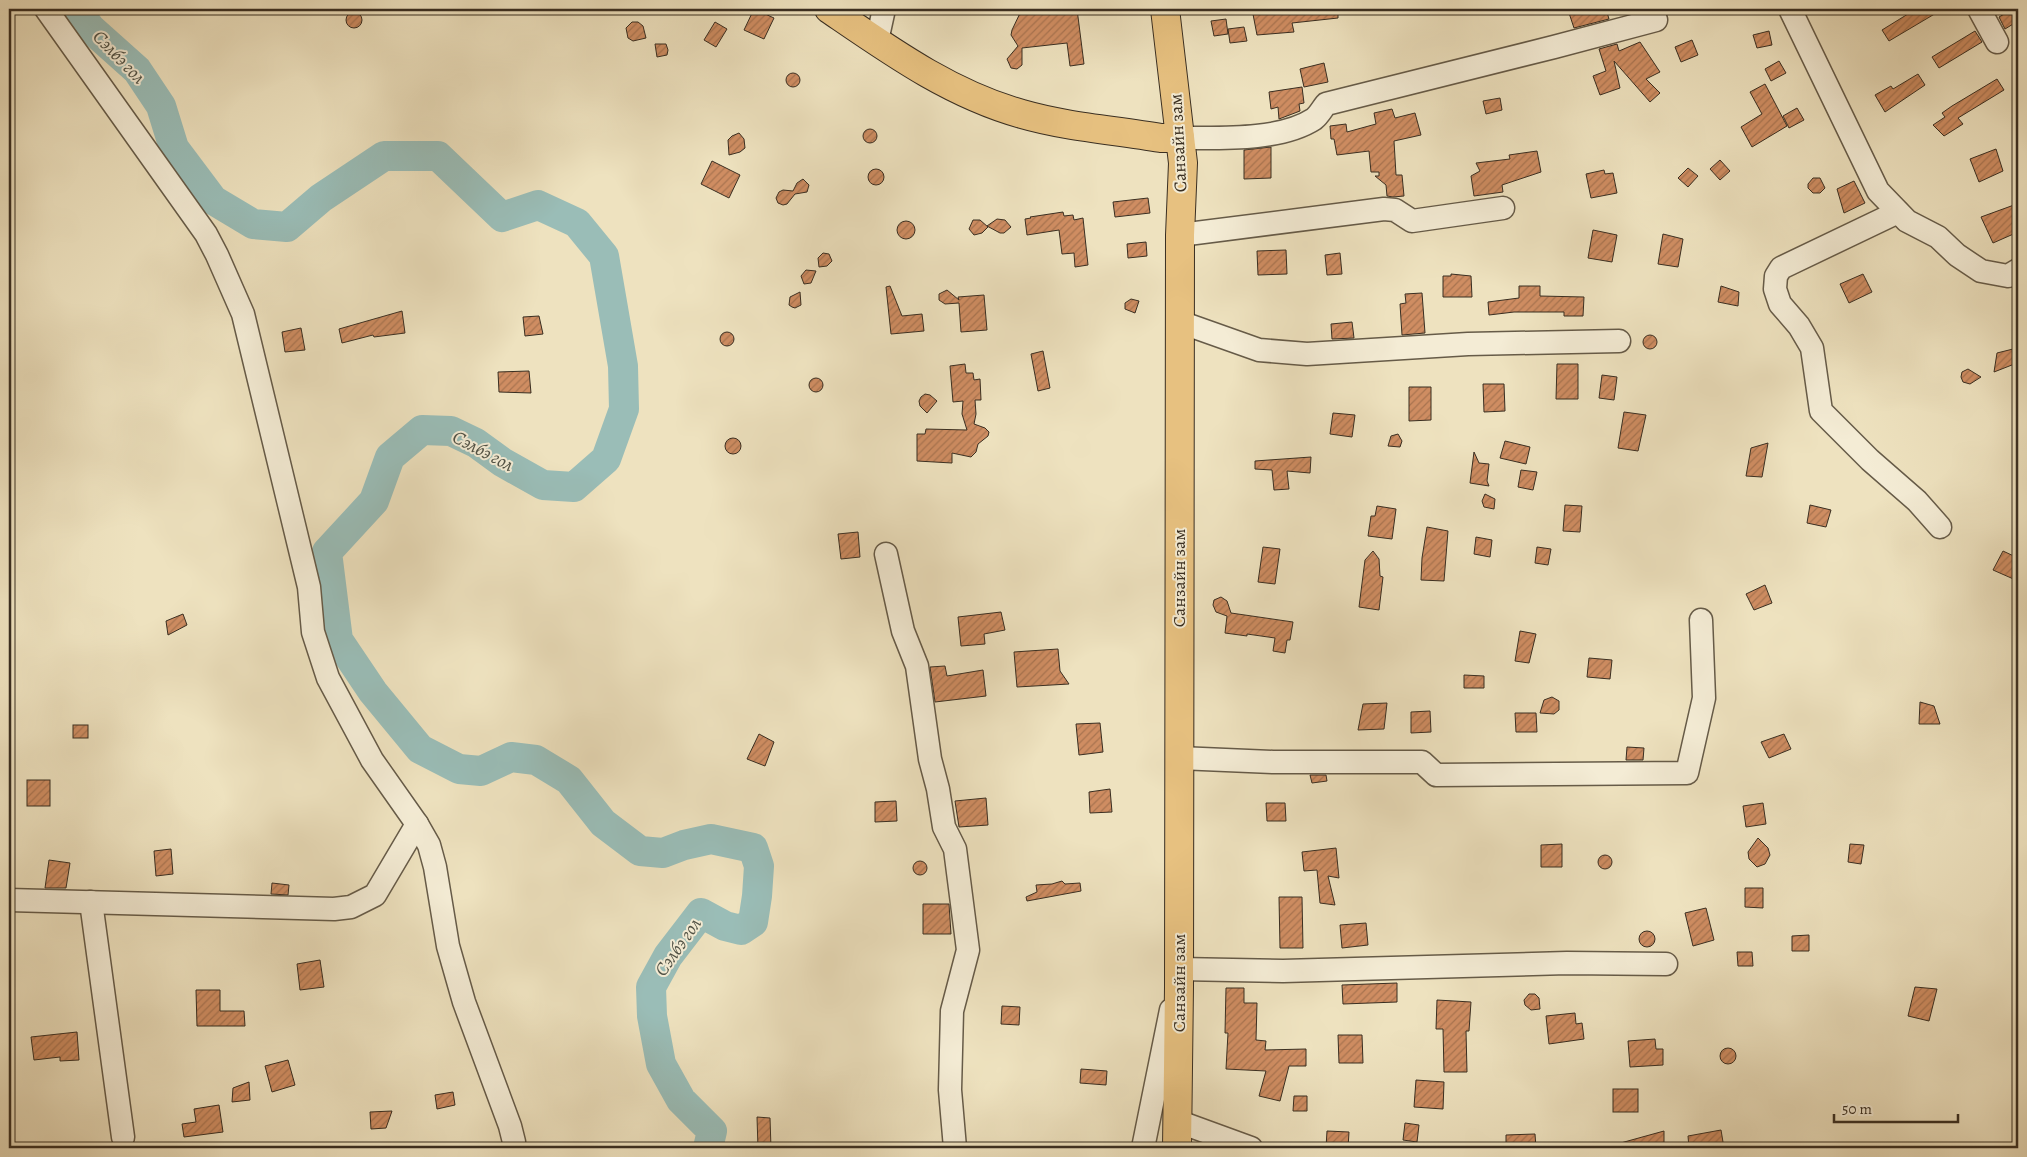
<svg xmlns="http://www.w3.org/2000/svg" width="2027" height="1157" viewBox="0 0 2027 1157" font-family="Alegreya,serif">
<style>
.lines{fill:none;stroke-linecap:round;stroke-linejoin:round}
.river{stroke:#9abdb7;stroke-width:30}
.building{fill:url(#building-hatch);stroke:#392e21}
.minor-casing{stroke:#665b48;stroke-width:25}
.major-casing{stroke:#392e21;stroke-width:30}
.minor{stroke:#f4ecd5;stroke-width:22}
.major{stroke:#e7c180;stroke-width:28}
.labels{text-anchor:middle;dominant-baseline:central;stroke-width:4;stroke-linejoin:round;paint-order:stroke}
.street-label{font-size:18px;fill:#392e21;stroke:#f4ecd5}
.water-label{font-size:19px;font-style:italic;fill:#515246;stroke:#f4ecd5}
</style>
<defs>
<pattern id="building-hatch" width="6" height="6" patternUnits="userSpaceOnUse" patternTransform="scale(1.25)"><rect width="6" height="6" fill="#cf8d62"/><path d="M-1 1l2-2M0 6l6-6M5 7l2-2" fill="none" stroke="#a97450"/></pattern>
</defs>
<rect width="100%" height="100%" fill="#eee2bf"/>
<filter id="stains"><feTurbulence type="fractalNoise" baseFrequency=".004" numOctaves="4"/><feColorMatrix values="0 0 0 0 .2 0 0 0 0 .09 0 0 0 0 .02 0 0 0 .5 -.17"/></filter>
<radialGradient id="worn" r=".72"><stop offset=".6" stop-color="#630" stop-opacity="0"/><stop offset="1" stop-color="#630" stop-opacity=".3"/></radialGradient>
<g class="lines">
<polyline class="river" points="77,9 90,28 137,70 161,106 174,148 213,200 253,224 287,227 321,198 384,156 438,156 502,217 538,205 577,223 604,256 623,366 624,409 606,459 574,487 543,485 502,462 476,443 451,431 422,430 390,457 374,501 327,552 338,640 373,692 420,749 459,769 481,771 511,757 536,760 569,780 603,823 640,851 663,853 684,845 711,839 753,848 759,866 757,896 753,922 741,930 725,926 701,913 668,956 651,987 652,1016 661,1064 681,1100 712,1131 708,1148"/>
</g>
<g class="building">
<polygon points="754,9 774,18 764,39 744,30"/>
<polygon points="1022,9 1077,9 1084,64 1070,66 1067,43 1022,48 1022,65 1017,69 1011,68 1007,59 1018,46 1011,35 1012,30"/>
<polygon points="1252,9 1338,9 1338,18 1292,23 1294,32 1257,35"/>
<polygon points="1584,9 1606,9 1609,19 1574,28 1569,13"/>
<polygon points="1916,9 1943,9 1889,41 1882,30"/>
<polygon points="2011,10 2018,21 2005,29 1999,17"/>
<circle cx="354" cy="20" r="8"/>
<polygon points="1226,19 1228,34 1214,36 1211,21"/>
<polygon points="632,22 638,22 643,26 646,38 633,41 628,38 626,28"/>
<polygon points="715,22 727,29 716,47 704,40"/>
<polygon points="1244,27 1247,41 1230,43 1228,29"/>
<polygon points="1769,31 1772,45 1757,48 1753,35"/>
<polygon points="1975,31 1982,42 1939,68 1932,57"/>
<polygon points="1692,40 1698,55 1681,62 1675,47"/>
<polygon points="1640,42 1660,72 1646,79 1660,93 1650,102 1614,61 1620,88 1600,95 1593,76 1606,71 1599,49 1617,44 1619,51"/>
<polygon points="655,44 666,44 668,50 667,55 657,57"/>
<polygon points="1779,61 1786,73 1771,81 1765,69"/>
<polygon points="1324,63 1328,82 1304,87 1300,69"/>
<circle cx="793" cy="80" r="7"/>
<polygon points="1918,74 1925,85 1885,112 1875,95 1891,86 1893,89"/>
<polygon points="1997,79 2004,90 1958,118 1963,124 1944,136 1933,125 1945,117 1942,113 1952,106"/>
<polygon points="1765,84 1787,126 1752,147 1741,127 1762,114 1750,92"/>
<polygon points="1302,87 1304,103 1299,104 1300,111 1279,119 1278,107 1271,109 1269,92"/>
<polygon points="1500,98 1502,110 1486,114 1483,101"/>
<polygon points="1797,108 1804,120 1789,128 1783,116"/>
<polygon points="1392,109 1395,118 1415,113 1421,135 1394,141 1396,175 1402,175 1404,196 1393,197 1387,196 1386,185 1375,176 1379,176 1379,172 1371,172 1369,151 1337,155 1334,139 1331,139 1330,126 1346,124 1347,132 1376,124 1374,113"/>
<circle cx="870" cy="136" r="7"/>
<polygon points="739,133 744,139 745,148 740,152 729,155 728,140 732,136"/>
<polygon points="1271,147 1271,178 1244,179 1244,150"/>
<polygon points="1996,149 2003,171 1979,182 1970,159"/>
<polygon points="1537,151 1541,172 1502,185 1503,192 1474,196 1471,176 1480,171 1476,163 1510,159 1509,155"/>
<polygon points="1720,160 1730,171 1720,180 1710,169"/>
<polygon points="712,161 740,175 729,198 701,184"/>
<polygon points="1688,168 1698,176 1688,187 1678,178"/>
<circle cx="876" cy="177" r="8"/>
<polygon points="1604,170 1605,174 1613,173 1617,193 1591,198 1586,174"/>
<polygon points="1813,178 1820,178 1825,188 1820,193 1813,193 1808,188 1808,184"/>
<polygon points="803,179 809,185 807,192 795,194 787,204 783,205 778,203 776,198 779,192 783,190 793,191 797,183"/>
<polygon points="1854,181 1865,203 1844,213 1837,189"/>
<polygon points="1148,198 1150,213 1115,217 1113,202"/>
<polygon points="2014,205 2018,219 2018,232 1993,243 1981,217"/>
<polygon points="1063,212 1064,216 1073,215 1074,220 1083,218 1088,265 1075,267 1074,253 1062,254 1059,230 1027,235 1025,219 1031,218 1030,217"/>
<polygon points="997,219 1005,220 1011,227 1004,233 1000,233 987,226"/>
<polygon points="973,220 980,220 988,227 982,233 974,235 969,229"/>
<circle cx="906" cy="230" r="9"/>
<polygon points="1593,230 1617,235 1612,262 1588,258"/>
<polygon points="1663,234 1683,239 1678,267 1658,264"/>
<polygon points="1146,242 1147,256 1128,258 1127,244"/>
<polygon points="1286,250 1287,274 1258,275 1257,251"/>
<polygon points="823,253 829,254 832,261 827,266 819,267 818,258"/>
<polygon points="1340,253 1342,274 1327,275 1325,255"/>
<polygon points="806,270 816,271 811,283 804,284 801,276"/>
<polygon points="1451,274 1471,276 1472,297 1443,297 1443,276 1451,276"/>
<polygon points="1863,274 1872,292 1849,303 1840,284"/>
<polygon points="890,286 902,316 922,314 924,331 891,334 886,287"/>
<polygon points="1519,286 1540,286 1540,296 1584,297 1583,316 1564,316 1564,312 1514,312 1489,315 1488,302 1519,298"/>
<polygon points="1721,286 1739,292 1738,306 1718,302"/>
<polygon points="947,290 959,300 958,297 984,295 987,330 961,332 959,303 945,304 939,300 939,294"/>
<polygon points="800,292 801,305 795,308 792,307 789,305 790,297"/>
<polygon points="1422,293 1425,333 1402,335 1400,304 1406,303 1405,294"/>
<polygon points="1131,299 1139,301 1135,313 1125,309 1125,303"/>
<polygon points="402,311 405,333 374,337 373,335 342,343 339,329"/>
<polygon points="539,316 543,334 525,336 523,317"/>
<polygon points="1352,322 1354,338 1332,339 1331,324"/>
<polygon points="301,328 305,350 285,352 282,332"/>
<circle cx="727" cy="339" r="7"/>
<circle cx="1650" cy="342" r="7"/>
<polygon points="2017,348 2017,363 1994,372 1997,353"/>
<polygon points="1043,351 1050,388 1038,391 1031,354"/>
<polygon points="965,364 966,373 973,373 974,380 980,379 981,400 975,400 976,414 974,424 985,428 989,432 988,436 978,444 976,452 971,457 952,453 952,463 917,461 917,434 925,434 926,429 967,430 962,414 963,401 953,402 950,366"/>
<polygon points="1557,364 1578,364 1578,399 1556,399"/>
<polygon points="1968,369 1981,377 1970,384 1963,382 1961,377 1962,372"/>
<polygon points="529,371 531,393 499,392 498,372"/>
<polygon points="1602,375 1617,377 1614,400 1599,398"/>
<circle cx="816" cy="385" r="7"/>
<polygon points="1483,384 1504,384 1505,411 1484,412"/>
<polygon points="1409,387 1431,387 1431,420 1409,421"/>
<polygon points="925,394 930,395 937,401 927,413 920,406 919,401 921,397"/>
<polygon points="1624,412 1646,415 1638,451 1618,448"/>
<polygon points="1333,413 1355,415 1352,437 1330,434"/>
<polygon points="1398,434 1402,441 1400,447 1388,446 1391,436"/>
<circle cx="733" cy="446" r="8"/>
<polygon points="1505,441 1530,447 1526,464 1500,458"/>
<polygon points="1768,443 1762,477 1746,476 1751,448"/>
<polygon points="1474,452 1479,463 1489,464 1487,481 1489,486 1470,483"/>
<polygon points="1311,457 1310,473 1287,471 1289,489 1274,490 1272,470 1255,469 1255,461"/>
<polygon points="1521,470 1537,472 1533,490 1518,487"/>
<polygon points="1485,494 1495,499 1494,509 1484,507 1482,501"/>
<polygon points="1565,505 1582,506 1580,532 1563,531"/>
<polygon points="1810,505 1831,510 1826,527 1807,523"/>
<polygon points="1377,506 1396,509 1392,539 1368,536 1371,516 1375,516"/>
<polygon points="1427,527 1448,531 1444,581 1421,580 1422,558"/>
<polygon points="858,532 860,557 841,559 838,534"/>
<polygon points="1476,537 1492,540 1490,557 1474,554"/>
<polygon points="1263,547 1280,549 1275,584 1258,582"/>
<polygon points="1537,547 1551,549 1548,565 1535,563"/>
<polygon points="1373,551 1379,559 1380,576 1383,577 1379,610 1359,607 1365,560"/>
<polygon points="2003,551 2018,558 2018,581 1993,570"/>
<polygon points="1765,585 1772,603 1754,610 1746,594"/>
<polygon points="1221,597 1227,601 1231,613 1293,622 1290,640 1287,640 1285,653 1273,651 1275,638 1247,634 1247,636 1225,633 1227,616 1216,612 1213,605 1214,600"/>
<polygon points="1001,612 1005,630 984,634 985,644 961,646 958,617"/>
<polygon points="183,614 187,625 168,635 166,621"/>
<polygon points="1520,631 1536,634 1529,663 1515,661"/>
<polygon points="1058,649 1060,671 1069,684 1017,687 1014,652"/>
<polygon points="1589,658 1612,660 1610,679 1587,677"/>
<polygon points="945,666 947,676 983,670 986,696 935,702 930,667"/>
<polygon points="1464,675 1484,676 1484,688 1464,688"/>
<polygon points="1552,697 1559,701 1559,710 1554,714 1540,713 1544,700"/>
<polygon points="1920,702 1934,706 1940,724 1919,724"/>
<polygon points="1387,703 1384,729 1358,730 1363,704"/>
<polygon points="1430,711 1431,732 1411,733 1411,712"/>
<polygon points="1515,713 1536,713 1537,732 1516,732"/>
<polygon points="1100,723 1103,752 1079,755 1076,724"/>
<rect x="73" y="725" width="15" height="13"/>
<polygon points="759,734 774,742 765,766 747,759"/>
<polygon points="1784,734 1791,749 1769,758 1761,742"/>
<polygon points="1627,747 1644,748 1643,760 1626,760"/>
<polygon points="1310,775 1326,775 1327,781 1312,783"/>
<rect x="27" y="780" width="23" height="26"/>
<polygon points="1110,789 1112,812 1090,813 1089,792"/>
<polygon points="986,798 988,825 959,827 955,801"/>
<polygon points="896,801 897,821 875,822 875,802"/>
<polygon points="1266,803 1285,803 1286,821 1267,821"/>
<polygon points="1763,803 1766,824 1746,827 1743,806"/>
<polygon points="1758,838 1768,848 1770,855 1765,864 1757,867 1749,859 1748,852"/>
<polygon points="1562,844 1562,867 1541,867 1541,845"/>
<polygon points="1850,844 1864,845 1861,864 1848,862"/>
<polygon points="1336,848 1339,878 1328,876 1335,905 1320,903 1317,870 1304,871 1302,852"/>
<polygon points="171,849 173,874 156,876 154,851"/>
<circle cx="1605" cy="862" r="7"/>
<polygon points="49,860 70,863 66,888 45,888"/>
<circle cx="920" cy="868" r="7"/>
<polygon points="1062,881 1065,884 1080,883 1081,891 1027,901 1026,897 1037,892 1036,885 1052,884"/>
<polygon points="272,883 289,885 288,895 271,894"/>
<polygon points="1745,888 1763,888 1763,908 1745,907"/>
<polygon points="1279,897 1302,897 1303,948 1280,948"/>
<polygon points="923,904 949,904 951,934 923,934"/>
<polygon points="1706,908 1714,940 1693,946 1685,913"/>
<polygon points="1366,923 1368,945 1342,948 1340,925"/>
<circle cx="1647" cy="939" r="8"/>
<polygon points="1809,935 1809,951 1792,951 1792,936"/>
<polygon points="1737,952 1752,952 1753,966 1738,966"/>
<polygon points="320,960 324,987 300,990 297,964"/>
<polygon points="1397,983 1397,1002 1343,1004 1342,985"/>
<polygon points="1915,987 1937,989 1929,1021 1908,1016"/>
<polygon points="1226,988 1244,988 1244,1003 1257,1003 1256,1040 1266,1041 1265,1050 1306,1049 1306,1066 1289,1066 1280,1101 1259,1096 1266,1071 1226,1069 1228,1033 1225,1033"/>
<polygon points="196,990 220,990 220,1011 244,1011 245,1026 197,1026"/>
<polygon points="1529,994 1535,994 1539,998 1540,1009 1531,1010 1525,1005 1524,1000"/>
<polygon points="1437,1000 1471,1002 1469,1031 1466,1031 1467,1072 1444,1072 1443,1029 1436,1029"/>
<polygon points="1002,1006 1020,1007 1019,1025 1001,1024"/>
<polygon points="1575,1013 1576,1024 1582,1023 1584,1039 1549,1044 1546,1016"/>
<polygon points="77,1032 79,1060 60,1061 60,1057 34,1060 31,1037"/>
<polygon points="1338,1035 1362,1035 1363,1063 1339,1063"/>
<polygon points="1655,1039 1656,1049 1663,1049 1663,1065 1630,1067 1628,1041"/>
<circle cx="1728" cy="1056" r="8"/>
<polygon points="288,1060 295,1085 272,1092 265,1066"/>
<polygon points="1081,1069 1107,1071 1106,1085 1080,1083"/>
<polygon points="1416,1080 1444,1082 1443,1109 1414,1107"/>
<polygon points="249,1082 250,1100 232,1102 233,1088"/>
<rect x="1613" y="1089" width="25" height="23"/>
<polygon points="453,1092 455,1105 437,1109 435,1095"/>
<polygon points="1294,1096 1307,1096 1307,1111 1293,1111"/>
<polygon points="219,1105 223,1132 184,1137 182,1124 196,1122 194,1109"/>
<polygon points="392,1111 386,1128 371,1129 370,1112"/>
<polygon points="757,1117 770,1118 771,1148 758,1148"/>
<polygon points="1405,1123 1419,1125 1417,1142 1403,1140"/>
<polygon points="1721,1130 1724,1148 1689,1148 1688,1136"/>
<polygon points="1327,1131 1349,1132 1348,1148 1326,1148"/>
<polygon points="1664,1131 1664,1148 1618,1148 1617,1144"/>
<polygon points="1535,1134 1536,1148 1506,1148 1506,1135"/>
</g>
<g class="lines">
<g class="minor-casing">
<g id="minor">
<polyline points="46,9 206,234 217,255 243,314 309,587 313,632 328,678 372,760 417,824 429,845 435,867 448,946 464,1002 510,1126 514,1142 513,1148"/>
<polyline points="1790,9 1878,191 1907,221 1938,237 1957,255 1981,271 2008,276 2018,270"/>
<polyline points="1979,9 1997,42"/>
<polyline points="877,41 884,9"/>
<path d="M1180 138C1220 138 1280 141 1314 119 1319 115 1322 109 1326 104L1554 47 1656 20"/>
<polyline points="1898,212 1781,268 1776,276 1775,289 1780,304 1799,326 1812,348 1821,411 1870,460 1917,501 1940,527"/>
<polyline points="1180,235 1384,209 1395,210 1412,221 1503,208"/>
<polyline points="1180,322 1259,350 1307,354 1468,344 1619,341"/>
<polyline points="886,554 903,631 917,666 930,759 938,789 944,827 955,849 968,950 952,1011 950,1090 955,1148"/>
<polyline points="1179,758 1273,762 1422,762 1436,775 1687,773 1704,698 1701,620"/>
<polyline points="9,900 334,909 351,907 375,895 417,824"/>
<polyline points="91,902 123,1137"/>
<polyline points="1179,969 1283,971 1567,963 1666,964"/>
<polyline points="1177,1121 1251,1148"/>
<polyline points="1143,1148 1171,1010"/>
</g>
</g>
<g class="major-casing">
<g id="major">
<path d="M829 9C889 50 950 94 1022 114 1067 127 1115 130 1161 138H1180"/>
<polyline points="1165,9 1183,163 1180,235 1179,987 1177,1148"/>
</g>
</g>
<use href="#minor" class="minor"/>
<use href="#major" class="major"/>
</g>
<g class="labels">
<g class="street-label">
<text transform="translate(1178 143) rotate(-93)">Санзайн зам</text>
<text transform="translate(1179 578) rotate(-90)">Санзайн зам</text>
<text transform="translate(1179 983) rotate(-90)">Санзайн зам</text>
</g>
<g class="water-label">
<text transform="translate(119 57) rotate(46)">Сэлбэ гол</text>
<text transform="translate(483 451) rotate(28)">Сэлбэ гол</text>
<text transform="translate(678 947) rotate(-55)">Сэлбэ гол</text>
</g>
</g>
<rect width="2027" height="1157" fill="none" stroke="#eee2bf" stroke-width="30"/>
<rect x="10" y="10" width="2007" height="1137" fill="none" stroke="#392e21" stroke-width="2.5"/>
<rect x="15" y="15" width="1997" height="1127" fill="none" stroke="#392e21"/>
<path d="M1834 1114v8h124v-8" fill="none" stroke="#392e21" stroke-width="2.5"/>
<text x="1842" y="1114" font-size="15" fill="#392e21" stroke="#f4ecd5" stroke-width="4" paint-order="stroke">50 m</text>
<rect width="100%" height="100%" filter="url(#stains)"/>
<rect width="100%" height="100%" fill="url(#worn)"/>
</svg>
